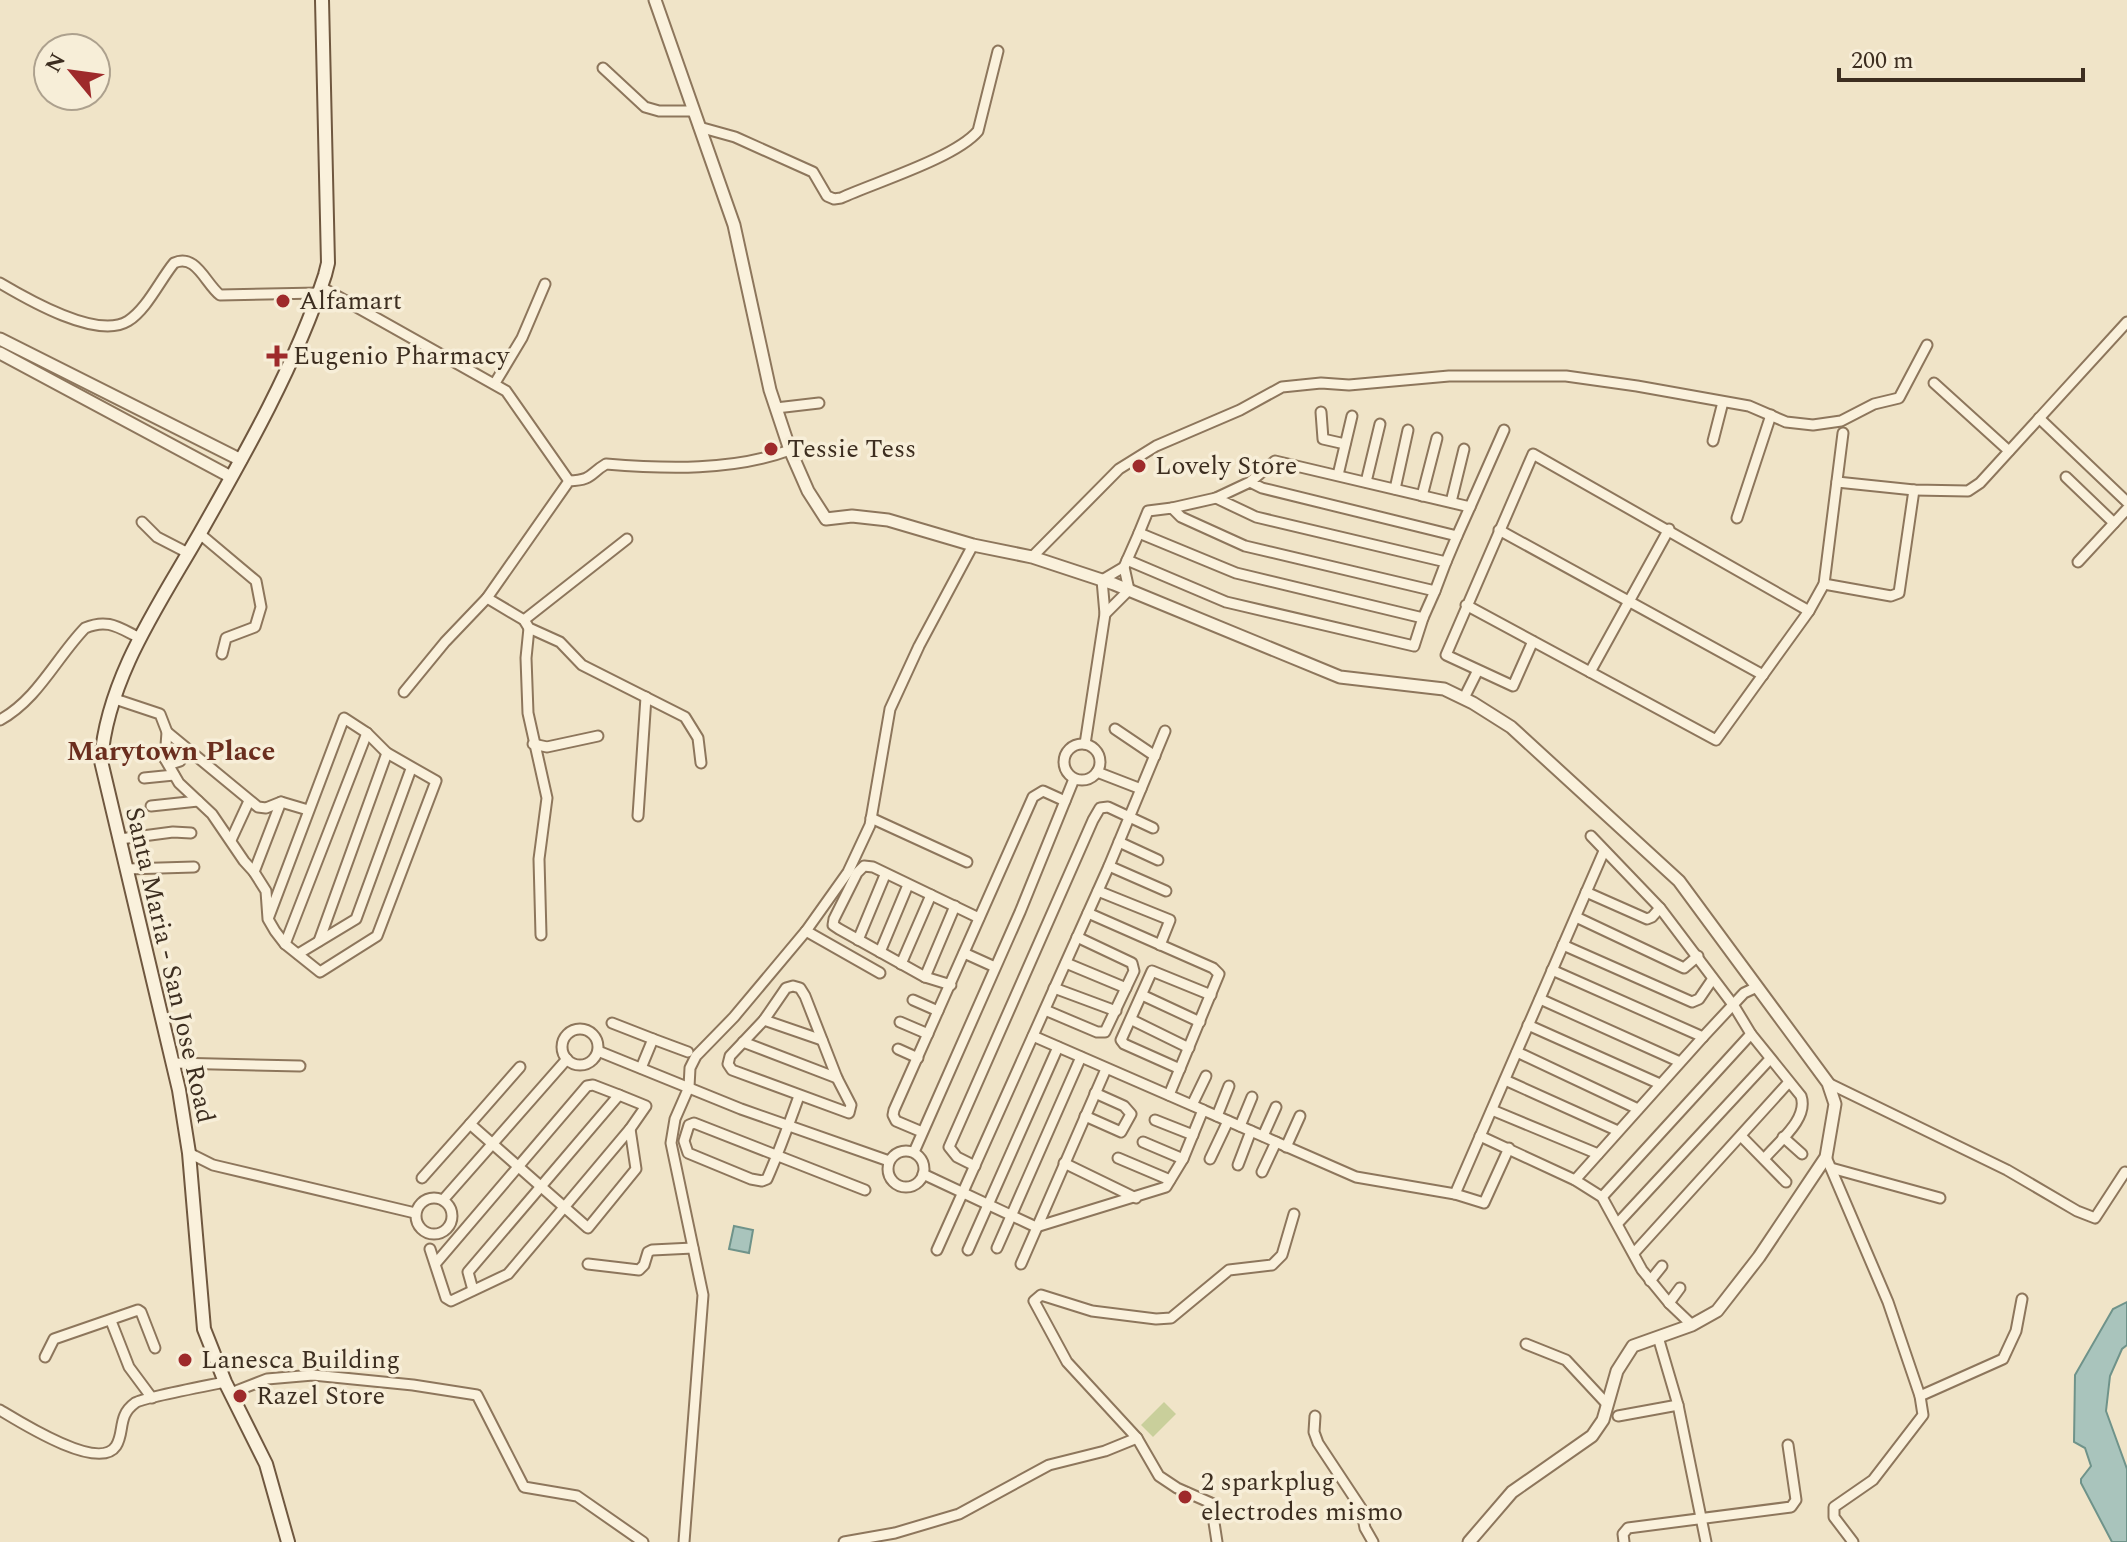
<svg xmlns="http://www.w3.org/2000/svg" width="2127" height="1542" viewBox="0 0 2127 1542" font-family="Spectral,serif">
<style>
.green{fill:#c9cf9b}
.water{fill:#a9c4bc;stroke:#6f938a;stroke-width:2}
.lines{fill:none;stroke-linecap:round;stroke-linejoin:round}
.minor-casing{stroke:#8d765c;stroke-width:13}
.tertiary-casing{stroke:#8d765c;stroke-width:15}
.secondary-casing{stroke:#6f573f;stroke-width:16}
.minor{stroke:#faf1dc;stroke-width:9}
.tertiary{stroke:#faf1dc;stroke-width:11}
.secondary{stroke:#faf1dc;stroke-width:12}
.poi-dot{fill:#9e2a2b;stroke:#f7eed8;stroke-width:3}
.labels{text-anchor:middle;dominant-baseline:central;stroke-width:7;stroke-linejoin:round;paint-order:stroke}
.poi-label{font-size:26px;fill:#3d2e20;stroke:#f7eed8;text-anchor:start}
.street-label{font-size:26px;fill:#3d2e20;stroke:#f7eed8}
.neighbourhood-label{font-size:28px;font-weight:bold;fill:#6b2e1e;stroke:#f7eed8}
</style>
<rect width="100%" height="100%" fill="#f0e4c8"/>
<polygon class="green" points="1164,1402 1176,1414 1153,1437 1141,1425"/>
<g class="water">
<polygon points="734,1226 753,1230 749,1253 729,1249"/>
<polygon points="2127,1302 2127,1345 2122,1349 2110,1376 2106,1411 2127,1469 2127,1542 2112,1542 2081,1483 2081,1479 2091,1466 2085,1448 2074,1442 2075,1375 2113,1309"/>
</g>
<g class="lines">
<g class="minor-casing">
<g id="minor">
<polyline points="603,68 645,107 659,111 694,111"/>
<path d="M699 127 735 137 813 172 827 196 834 199 841 198C876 182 955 158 978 131L998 51"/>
<path d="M0 283C27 299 97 340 128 321 147 309 160 280 174 263 196 253 205 283 220 295L319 293"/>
<polyline points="321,287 506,391 569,481"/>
<polyline points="495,383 522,338 545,284"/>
<polyline points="1934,383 2009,451"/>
<polyline points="776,408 819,403"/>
<polyline points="1321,412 1323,439 1345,444"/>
<polyline points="2039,418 2127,502"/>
<polyline points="1713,441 1723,402"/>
<polyline points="1338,475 1352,416"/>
<polyline points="2066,477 2114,523"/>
<polyline points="1366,482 1380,424"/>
<polyline points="1837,482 1914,490 1968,491 1980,483 2127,322"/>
<polyline points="1395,489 1408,430"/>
<polyline points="1422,496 1437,438"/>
<polyline points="1451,502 1464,449"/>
<polyline points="1470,507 1504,430"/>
<polyline points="1172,508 1216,498"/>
<polyline points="1737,518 1771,415"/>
<polyline points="142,522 157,537 188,553"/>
<polyline points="1499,530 1763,675"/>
<polyline points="200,534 256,581 261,607 255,627 226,638 222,654"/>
<polyline points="1032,557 1119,469 1156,446 1240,410 1282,387 1321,383 1349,385 1449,376 1566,376 1637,386 1749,406 1786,422 1813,425 1841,421 1874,404 1899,398 1927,345"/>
<polyline points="1127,560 1226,602 1414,646 1423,618 1236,573 1139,533 1148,511 1172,508 1181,517 1245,546 1435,591 1446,562 1256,517 1216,498 1250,482 1275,461 1470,507 1457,536 1262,488 1250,482"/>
<polyline points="1446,562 1457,536"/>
<polyline points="2078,562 2127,509"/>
<polyline points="1824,584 1891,596 1899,593 1914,490"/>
<polyline points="1466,605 1716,740 1809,611 1533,454 1446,655 1513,686 1533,641"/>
<polyline points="1809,611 1824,584 1843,433"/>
<polyline points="1105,614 1129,590 1124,567 1139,533"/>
<polyline points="1423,618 1435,591"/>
<polyline points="524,620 627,539"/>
<polyline points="529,628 526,658 528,713 547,798 539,859 541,935"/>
<polyline points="1590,672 1669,529"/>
<polyline points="404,692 445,642 487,598"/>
<polyline points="1464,698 1477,672"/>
<polyline points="115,699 160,714 167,732 165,759 179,783 212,814 244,861 254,872 266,891 268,919 275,931 285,944 320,972 377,936 436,781 387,753 367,733 344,718 268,919"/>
<path d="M0 720C38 699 56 658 85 628 108 618 119 628 140 638"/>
<polyline points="1115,729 1155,756"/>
<polyline points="167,732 258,807 266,808 281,802 308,810"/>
<polyline points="533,744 547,747 598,736"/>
<polyline points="1085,744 1105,614 1102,580 1124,567"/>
<circle cx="1082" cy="762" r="18"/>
<polyline points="165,759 174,763 180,761 185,753 185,748"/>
<path d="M701 763 698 738 685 717 582 665 560 642 529 628 524 620 487 598 569 481C593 480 589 474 606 464 666 469 733 471 790 450"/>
<polyline points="1097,772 1141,789"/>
<polyline points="144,778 174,775"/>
<polyline points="151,806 198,801"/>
<polyline points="638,816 646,697"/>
<polyline points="871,818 967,862"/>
<path d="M1591 836 1660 908 1734 1006 1751 1034 1801 1096C1809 1119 1778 1142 1764 1159"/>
<polyline points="120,839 173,832 191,833"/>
<polyline points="231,840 249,801"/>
<polyline points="1119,842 1158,860"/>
<polyline points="1109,866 1166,891"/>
<polyline points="127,869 194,867"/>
<polyline points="254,872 281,802"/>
<polyline points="1098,891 1170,920 1160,945"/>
<polyline points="1586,892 1647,919 1652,917 1660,908"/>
<polyline points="1088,913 1213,968 1219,974 1169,1095"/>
<polyline points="1576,917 1684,968 1698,956"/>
<polyline points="806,931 880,973"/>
<polyline points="858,940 885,875"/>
<polyline points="319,941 387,753"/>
<polyline points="285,944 367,733"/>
<polyline points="1563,945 1692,1002 1699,999 1712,980"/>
<polyline points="880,952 908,885"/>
<polyline points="964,953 995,967"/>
<polyline points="298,954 356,919 411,769"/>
<polyline points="1066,963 1126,988"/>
<polyline points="901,964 931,895"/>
<polyline points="1552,970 1703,1037"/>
<polyline points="925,977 955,906"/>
<polyline points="951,985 925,977 839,929 833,925 834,919 857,873 864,866 873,867 979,918"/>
<polygon points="793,986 800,988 805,996 837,1078 851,1105 849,1113 732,1070 728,1064 730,1056 764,1020 786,988"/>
<polyline points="1054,988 1116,1011"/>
<polyline points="1142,995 1200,1022"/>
<polyline points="1540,999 1680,1062"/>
<polyline points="913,1000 938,1011"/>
<polyline points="1045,1010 1097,1032 1105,1032 1134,971 1132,963 1077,937"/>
<polyline points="764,1020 822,1040"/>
<polyline points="1132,1020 1189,1048"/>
<polyline points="900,1022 928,1034"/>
<polyline points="612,1023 653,1039 641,1068"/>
<polyline points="1528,1025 1660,1084"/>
<circle cx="580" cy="1047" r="18"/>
<polyline points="1033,1036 1203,1110"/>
<polyline points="653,1039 688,1052"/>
<polyline points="743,1042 837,1078"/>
<polyline points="898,1049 918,1058"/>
<polyline points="598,1051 741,1109 889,1161"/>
<polyline points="1517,1052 1638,1109"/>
<polyline points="173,1063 300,1066"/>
<polyline points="1180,1069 1124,1044 1121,1040 1152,971 1211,995"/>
<polyline points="1505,1080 1618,1131"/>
<polyline points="1828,1083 2007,1170 2077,1211 2095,1218 2125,1172"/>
<polyline points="619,1095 646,1106 630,1129"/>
<path d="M799 1096C789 1124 779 1152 767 1179L762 1181 751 1179 688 1153 684 1141 689 1125 694 1123 865 1190"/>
<polyline points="1192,1105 1206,1076"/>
<polyline points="1492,1110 1598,1154"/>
<polyline points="1085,1116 1121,1132 1131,1114 1124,1106 1095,1093"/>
<polyline points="1217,1116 1229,1086"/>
<polyline points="1155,1120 1193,1135"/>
<polyline points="1240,1126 1252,1097"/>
<polyline points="922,1132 896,1121 893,1115 894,1110 1033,797 1043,791 1065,801"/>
<polyline points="1263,1136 1276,1107"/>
<polyline points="1480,1136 1575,1180 1602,1197 1642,1270 1669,1303 1692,1325"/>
<polyline points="1741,1136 1786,1182"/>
<polyline points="1783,1137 1802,1154"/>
<polyline points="1143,1142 1183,1159"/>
<polyline points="1286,1147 1300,1116"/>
<circle cx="906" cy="1169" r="18"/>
<polyline points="914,1152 1020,912 1074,779"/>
<polyline points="189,1153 213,1165 415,1213"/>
<polyline points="1826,1157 1888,1302 1920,1396 1923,1415 1873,1480 1834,1507 1834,1517 1853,1542"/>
<polyline points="1118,1158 1170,1180"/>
<polyline points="1210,1159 1228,1121"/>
<polyline points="1064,1163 1136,1198"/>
<polyline points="1238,1165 1251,1131"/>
<polyline points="975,1166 957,1157 949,1147 1093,820 1100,808 1108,807 1153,828"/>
<polyline points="1831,1168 1940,1198"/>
<polyline points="1262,1172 1276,1142"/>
<polyline points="923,1174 1036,1227 1166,1187 1183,1159 1203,1110 1356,1177 1455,1194 1484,1203 1509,1148"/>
<polyline points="422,1178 470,1124"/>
<polyline points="1575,1180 1703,1037 1744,993 1757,987"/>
<polyline points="1455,1194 1604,851"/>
<polyline points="1602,1197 1751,1034"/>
<circle cx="434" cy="1216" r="18"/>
<polyline points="443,1200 567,1059"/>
<polyline points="1618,1223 1770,1059"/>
<polyline points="997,1248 1081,1057"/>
<polyline points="430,1249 446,1298 451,1301 508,1274 630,1129 636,1169 588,1228 470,1124 520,1067"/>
<polyline points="937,1250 1109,866 1165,731"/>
<polyline points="968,1250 1058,1047"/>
<polyline points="1634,1253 1789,1082"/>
<polyline points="436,1263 587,1086 593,1085 619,1095 468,1272 473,1290"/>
<polyline points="588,1264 639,1270 644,1265 648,1252 652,1250 693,1248"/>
<polyline points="1021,1264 1106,1069"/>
<polyline points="1650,1281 1662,1266"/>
<polyline points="1669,1303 1680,1288"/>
<polyline points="111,1321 129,1367 152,1398"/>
<polyline points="1658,1337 1678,1405 1706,1542"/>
<polyline points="1526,1344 1566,1360 1606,1403"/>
<polyline points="45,1357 54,1339 138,1310 141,1312 155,1348"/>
<polyline points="231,1393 267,1379 313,1375 413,1385 477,1395 524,1487 577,1496 643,1542"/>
<polyline points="1920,1396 2003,1359 2016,1331 2022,1299"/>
<path d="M0 1410C20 1422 99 1472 116 1446 125 1432 117 1416 135 1403 141 1398 211 1385 225 1382"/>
<polyline points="1315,1416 1314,1432 1318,1443 1361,1508 1365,1528 1373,1542"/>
<polyline points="1618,1416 1678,1405"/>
<polyline points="684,1542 703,1295 671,1143 675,1119 689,1087 690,1068 696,1056 734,1017 806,931 848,872 870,825 890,709 919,646 973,545"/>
<polyline points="844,1542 895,1533 959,1514 1049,1465 1105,1451 1137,1438"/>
<polyline points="1217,1542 1211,1503 1177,1488 1159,1476 1137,1438 1067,1362 1034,1301 1041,1295 1092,1311 1156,1319 1171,1318 1229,1270 1272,1265 1282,1255 1294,1214"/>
<polyline points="1624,1542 1623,1534 1628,1528 1791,1507 1796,1500 1788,1445"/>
</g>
</g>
<g class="tertiary-casing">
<g id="tertiary">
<polyline points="655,0 734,225 770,390 790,450 808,491 826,519 852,516 888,520 973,545 1032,557 1114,584 1340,677 1444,689 1473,703 1511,727 1679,881 1828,1083 1835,1104 1826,1157 1759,1257 1717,1311 1692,1325 1633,1346 1617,1371 1603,1420 1592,1436 1512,1492 1469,1542"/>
<polyline points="0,339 241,460"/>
<polyline points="0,353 231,477"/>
</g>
</g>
<g class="secondary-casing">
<path id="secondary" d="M288 1542 266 1464 225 1382 204 1329 189 1153 179 1090 101 761C107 678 160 603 200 533 246 452 296 364 325 275L328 263 322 0"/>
</g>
<use href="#minor" class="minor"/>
<use href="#tertiary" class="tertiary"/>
<use href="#secondary" class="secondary"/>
</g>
<g class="poi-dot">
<circle cx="283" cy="301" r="8"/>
<path d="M273 344h8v8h8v8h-8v8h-8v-8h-8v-8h8z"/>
<circle cx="771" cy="449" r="8"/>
<circle cx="1139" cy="466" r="8"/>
<circle cx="185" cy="1360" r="8"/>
<circle cx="240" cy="1396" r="8"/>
<circle cx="1185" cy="1497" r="8"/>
</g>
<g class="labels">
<g class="poi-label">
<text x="299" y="301">Alfamart</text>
<text x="293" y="356">Eugenio Pharmacy</text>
<text x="787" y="449">Tessie Tess</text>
<text x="1155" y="466">Lovely Store</text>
<text x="201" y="1360">Lanesca Building</text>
<text x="256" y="1396">Razel Store</text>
<text x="1201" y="1482">2 sparkplug<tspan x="1201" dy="30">electrodes mismo</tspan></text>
</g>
<g class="street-label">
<text transform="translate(170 965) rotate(77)">Santa Maria - San Jose Road</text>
</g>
<g class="neighbourhood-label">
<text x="171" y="751">Marytown Place</text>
</g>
</g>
<g transform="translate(72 72) rotate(299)"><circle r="38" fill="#f7eed8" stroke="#ada18e" stroke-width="2"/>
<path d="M0-6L14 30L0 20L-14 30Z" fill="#9e2a2b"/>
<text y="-12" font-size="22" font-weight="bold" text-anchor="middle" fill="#3d2e20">N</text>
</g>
<path d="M1839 68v12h244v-12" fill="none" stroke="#3d2e20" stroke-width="4"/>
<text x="1851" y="68" font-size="24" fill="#3d2e20" stroke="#f7eed8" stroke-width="6" paint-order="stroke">200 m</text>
</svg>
